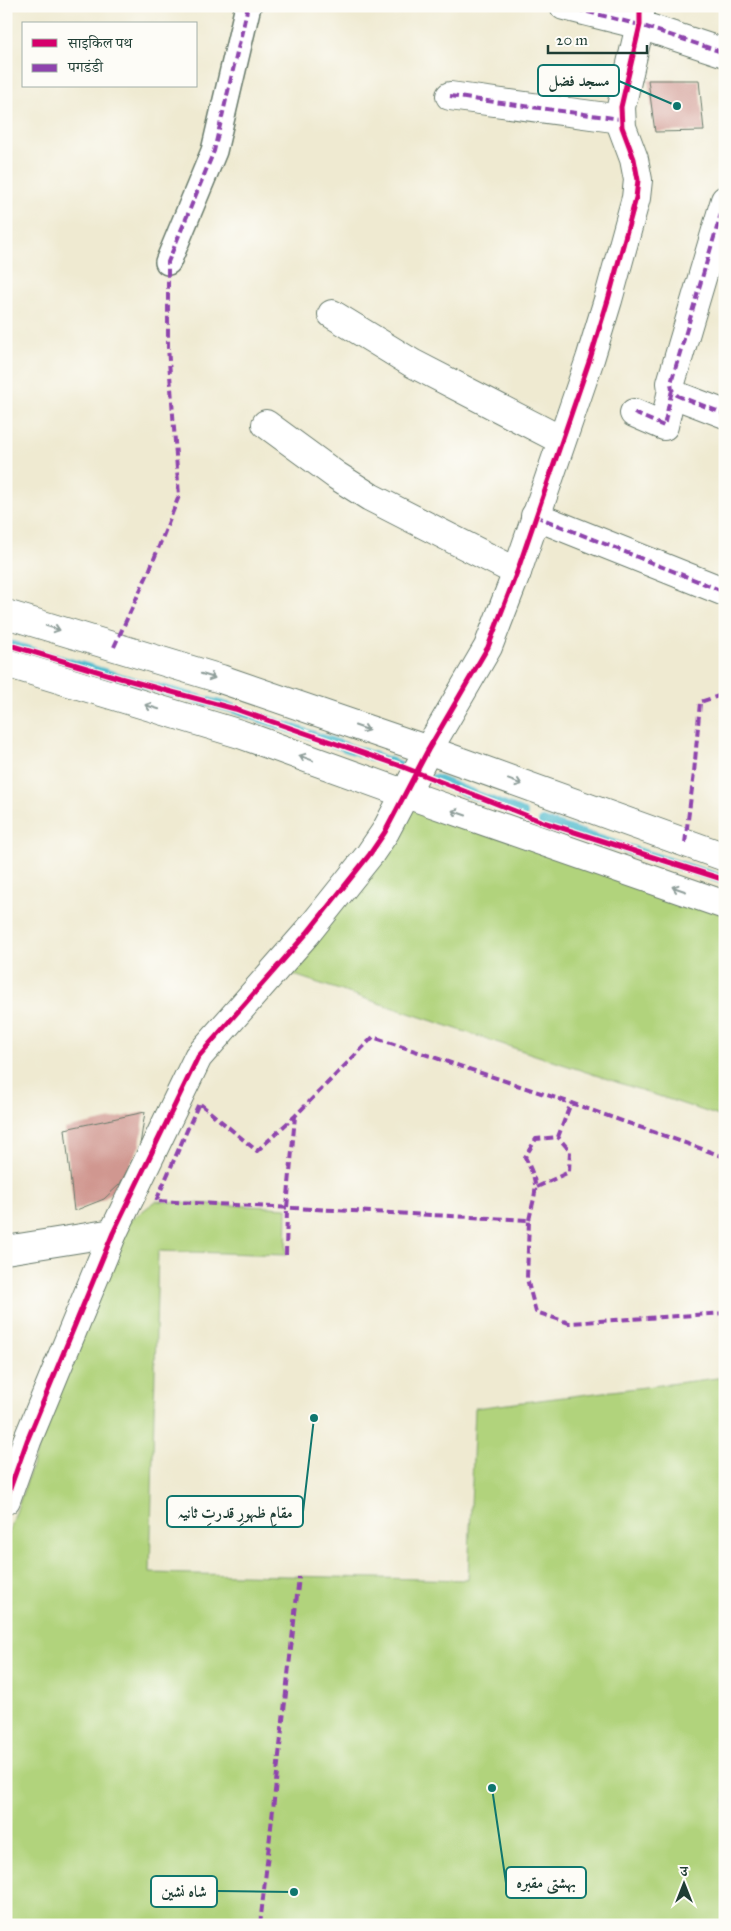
<svg xmlns="http://www.w3.org/2000/svg" width="731" height="1931" viewBox="0 0 731 1931" font-family="'IM FELL Great Primer',Amiri,'Noto Serif Devanagari',serif">
<style>
.green{fill:#b1d37b;stroke:#688858}
.lines{fill:none;stroke-linecap:round;stroke-linejoin:round}
.stream{stroke:#53bccf;stroke-width:10}
.building{fill:#d09790}
.pedestrian-casing{stroke:#687a6b;stroke-width:28}
.minor-casing{stroke:#687a6b;stroke-width:30}
.tertiary-casing{stroke:#687a6b;stroke-width:30}
.pedestrian{stroke:#fff;stroke-width:25}
.minor{stroke:#fff;stroke-width:28}
.tertiary{stroke:#fff;stroke-width:28}
.quiet{stroke:#8e44ad;stroke-width:4;stroke-dasharray:8 4;stroke-linecap:butt}
.cycleway-casing{stroke:#fdfcf7;stroke-width:8}
.cycleway{stroke:#d6006c;stroke-width:5}
.oneway{stroke:#8f9e9a}
.leader{fill:none;stroke:#0f766e;stroke-width:2}
.callout-dot{fill:#0f766e;stroke:#fdfcf7;stroke-width:2}
.callout{fill:#fdfcf7;stroke:#0f766e;stroke-width:2}
.callout-label{font-size:16px;text-anchor:middle;font-weight:bold;fill:#1f3d34}
</style>
<rect width="100%" height="100%" fill="#fdfcf7"/>
<filter id="ink" filterUnits="userSpaceOnUse"><feTurbulence type="fractalNoise" baseFrequency=".02" numOctaves="2"/><feDisplacementMap in="SourceGraphic" scale="10" xChannelSelector="R" yChannelSelector="G"/><feConvolveMatrix kernelMatrix="1 2 1 2 8 2 1 2 1" color-interpolation-filters="sRGB"/></filter>
<filter id="wash" filterUnits="userSpaceOnUse"><feTurbulence type="fractalNoise" baseFrequency=".0096" numOctaves="4" result="noise"/><feDisplacementMap in="SourceGraphic" scale="20" xChannelSelector="R" yChannelSelector="G"/><feGaussianBlur stdDeviation="1.12" result="paint"/><feColorMatrix in="noise" values="0 0 0 0 0 0 0 0 0 0 0 0 0 0 0 0 0 1.4 0 .05"/><feComposite in="paint" operator="in"/></filter>
<g filter="url(#wash)">
<rect width="100%" height="100%" fill="#efead1"/>
<g class="green">
<polygon points="406,794 725,905 725,1118 276,969"/>
<polygon points="156,1201 287,1208 286,1255 158,1251 150,1573 468,1580 475,1408 725,1377 725,1925 6,1925 6,1541 113,1233"/>
</g>
<g class="lines">
<g class="stream">
<polyline points="6,644 120,678 235,709 398,765"/>
<polyline points="434,779 523,814"/>
<polyline points="543,822 725,880"/>
</g>
</g>
<g id="blocks">
<g class="building">
<polygon points="648,80 699,80 704,131 655,132"/>
<polygon points="145,1112 140,1145 120,1184 104,1199 74,1211 65,1129"/>
</g>
</g>
</g>
<g filter="url(#ink)">
<use href="#blocks" fill-opacity="0" stroke="#687a6b" stroke-width="1"/>
<g class="lines">
<g class="pedestrian-casing">
<polyline id="pedestrian" points="168,262 214,151 248,6"/>
</g>
<g class="minor-casing">
<g id="minor">
<polyline points="564,6 640,25 725,53"/>
<polyline points="450,96 621,119"/>
<polyline points="725,200 671,383 672,390 678,396 725,414"/>
<polyline points="332,314 412,363 561,440"/>
<polyline points="634,413 664,426 672,390"/>
<polyline points="266,424 337,476 370,497 517,572"/>
<polyline points="535,516 725,592"/>
<polyline points="6,1250 113,1233"/>
<polyline points="6,1500 27,1441 113,1233 198,1057 307,933 370,854 385,832 428,750 488,647 517,572 590,359 608,300 636,198 638,180 634,159 622,127 621,107 640,25 640,6"/>
</g>
</g>
<g class="tertiary-casing">
<g id="tertiary">
<polyline points="6,614 221,679 428,750 725,857"/>
<polyline points="6,663 240,734 406,794 725,905"/>
</g>
</g>
<use href="#pedestrian" class="pedestrian"/>
<use href="#minor" class="minor"/>
<use href="#tertiary" class="tertiary"/>
<g class="quiet">
<polyline points="564,6 640,25 725,53"/>
<polyline points="450,96 621,119"/>
<polyline points="725,200 671,383 672,390 678,396 725,414"/>
<polyline points="634,413 664,426 672,390"/>
<polyline points="535,516 725,592"/>
<polyline points="114,647 150,569 179,496 168,347 168,262 214,151 248,6"/>
<polyline points="685,843 694,773 700,702 725,694"/>
<polyline points="725,1157 571,1103 373,1037 295,1116 257,1151 199,1103 156,1201 529,1220 527,1279 536,1312 569,1323 725,1313"/>
<polyline points="537,1187 569,1172 570,1151 558,1137"/>
<path d="M529 1220C536 1188 540 1187 525 1157L536 1139 558 1137 571 1103"/>
<polyline points="286,1255 287,1208 295,1116"/>
<polyline points="260,1925 299,1577"/>
</g>
<g class="cycleway-casing">
<g id="cycleway">
<polyline points="6,644 120,678 235,709 398,765 543,822 725,880"/>
<polyline points="6,1500 27,1441 113,1233 198,1057 307,933 370,854 385,832 428,750 488,647 517,572 590,359 608,300 636,198 638,180 634,159 622,127 621,107 640,25 640,6"/>
</g>
</g>
<use href="#cycleway" class="cycleway"/>
</g>
<defs><path id="oneway-shaft" d="M-6 0H5M1.5-3L5.5 0L1.5 3" fill="none" stroke-width="1.6" stroke-linecap="round" stroke-linejoin="round" transform="scale(1.25)"/></defs>
<g class="oneway">
<use href="#oneway-shaft" transform="translate(53 628) rotate(17)"/>
<use href="#oneway-shaft" transform="translate(208 676) rotate(17)"/>
<use href="#oneway-shaft" transform="translate(152 707) rotate(-163)"/>
<use href="#oneway-shaft" transform="translate(362 728) rotate(19)"/>
<use href="#oneway-shaft" transform="translate(306 758) rotate(-160)"/>
<use href="#oneway-shaft" transform="translate(515 782) rotate(20)"/>
<use href="#oneway-shaft" transform="translate(459 813) rotate(-161)"/>
<use href="#oneway-shaft" transform="translate(679 889) rotate(-161)"/>
</g>
</g>
<path class="leader" d="M677 106L619 81M314 1418L303 1512M492 1788L506 1883M294 1892L217 1891"/>
<g class="callout-dot">
<circle cx="677" cy="106" r="5"/>
<circle cx="314" cy="1418" r="5"/>
<circle cx="492" cy="1788" r="5"/>
<circle cx="294" cy="1892" r="5"/>
</g>
<g class="callout">
<rect x="538" y="65" width="81" height="31" rx="5"/>
<rect x="167" y="1496" width="136" height="31" rx="5"/>
<rect x="506" y="1867" width="80" height="31" rx="5"/>
<rect x="151" y="1876" width="66" height="31" rx="5"/>
</g>
<g class="callout-label">
<text x="579" y="86">مسجد فضل</text>
<text x="235" y="1518">مقامِ ظہورِ قدرتِ ثانیہ</text>
<text x="546" y="1888">بہشتی مقبرہ</text>
<text x="184" y="1897">شاہ نشین</text>
</g>
<rect width="731" height="1931" fill="none" stroke="#fdfcf7" stroke-width="25"/>
<rect x="22" y="22" width="175" height="65" fill="#fdfcf7" stroke="#a4b0a9"/>
<rect x="32" y="39" width="25" height="8" fill="#d6006c" stroke="#a4b0a9"/>
<text x="68" y="48" font-size="15" fill="#1f3d34">साइकिल पथ</text>
<rect x="32" y="64" width="25" height="8" fill="#8e44ad" stroke="#a4b0a9"/>
<text x="68" y="72" font-size="15" fill="#1f3d34">पगडंडी</text>
<g transform="translate(684 1884)" stroke="#fdfcf7" stroke-width="4" paint-order="stroke">
<path d="M0-4L9 19L0 12L-9 19Z" fill="#1f3d34"/>
<text y="-8" font-size="14" font-weight="bold" text-anchor="middle" fill="#1f3d34">उ</text>
</g>
<path d="M548 45v8h99v-8" fill="none" stroke="#1f3d34" stroke-width="2.5"/>
<text x="556" y="45" font-size="15" fill="#1f3d34" stroke="#fdfcf7" stroke-width="4" paint-order="stroke">20 m</text>
</svg>
